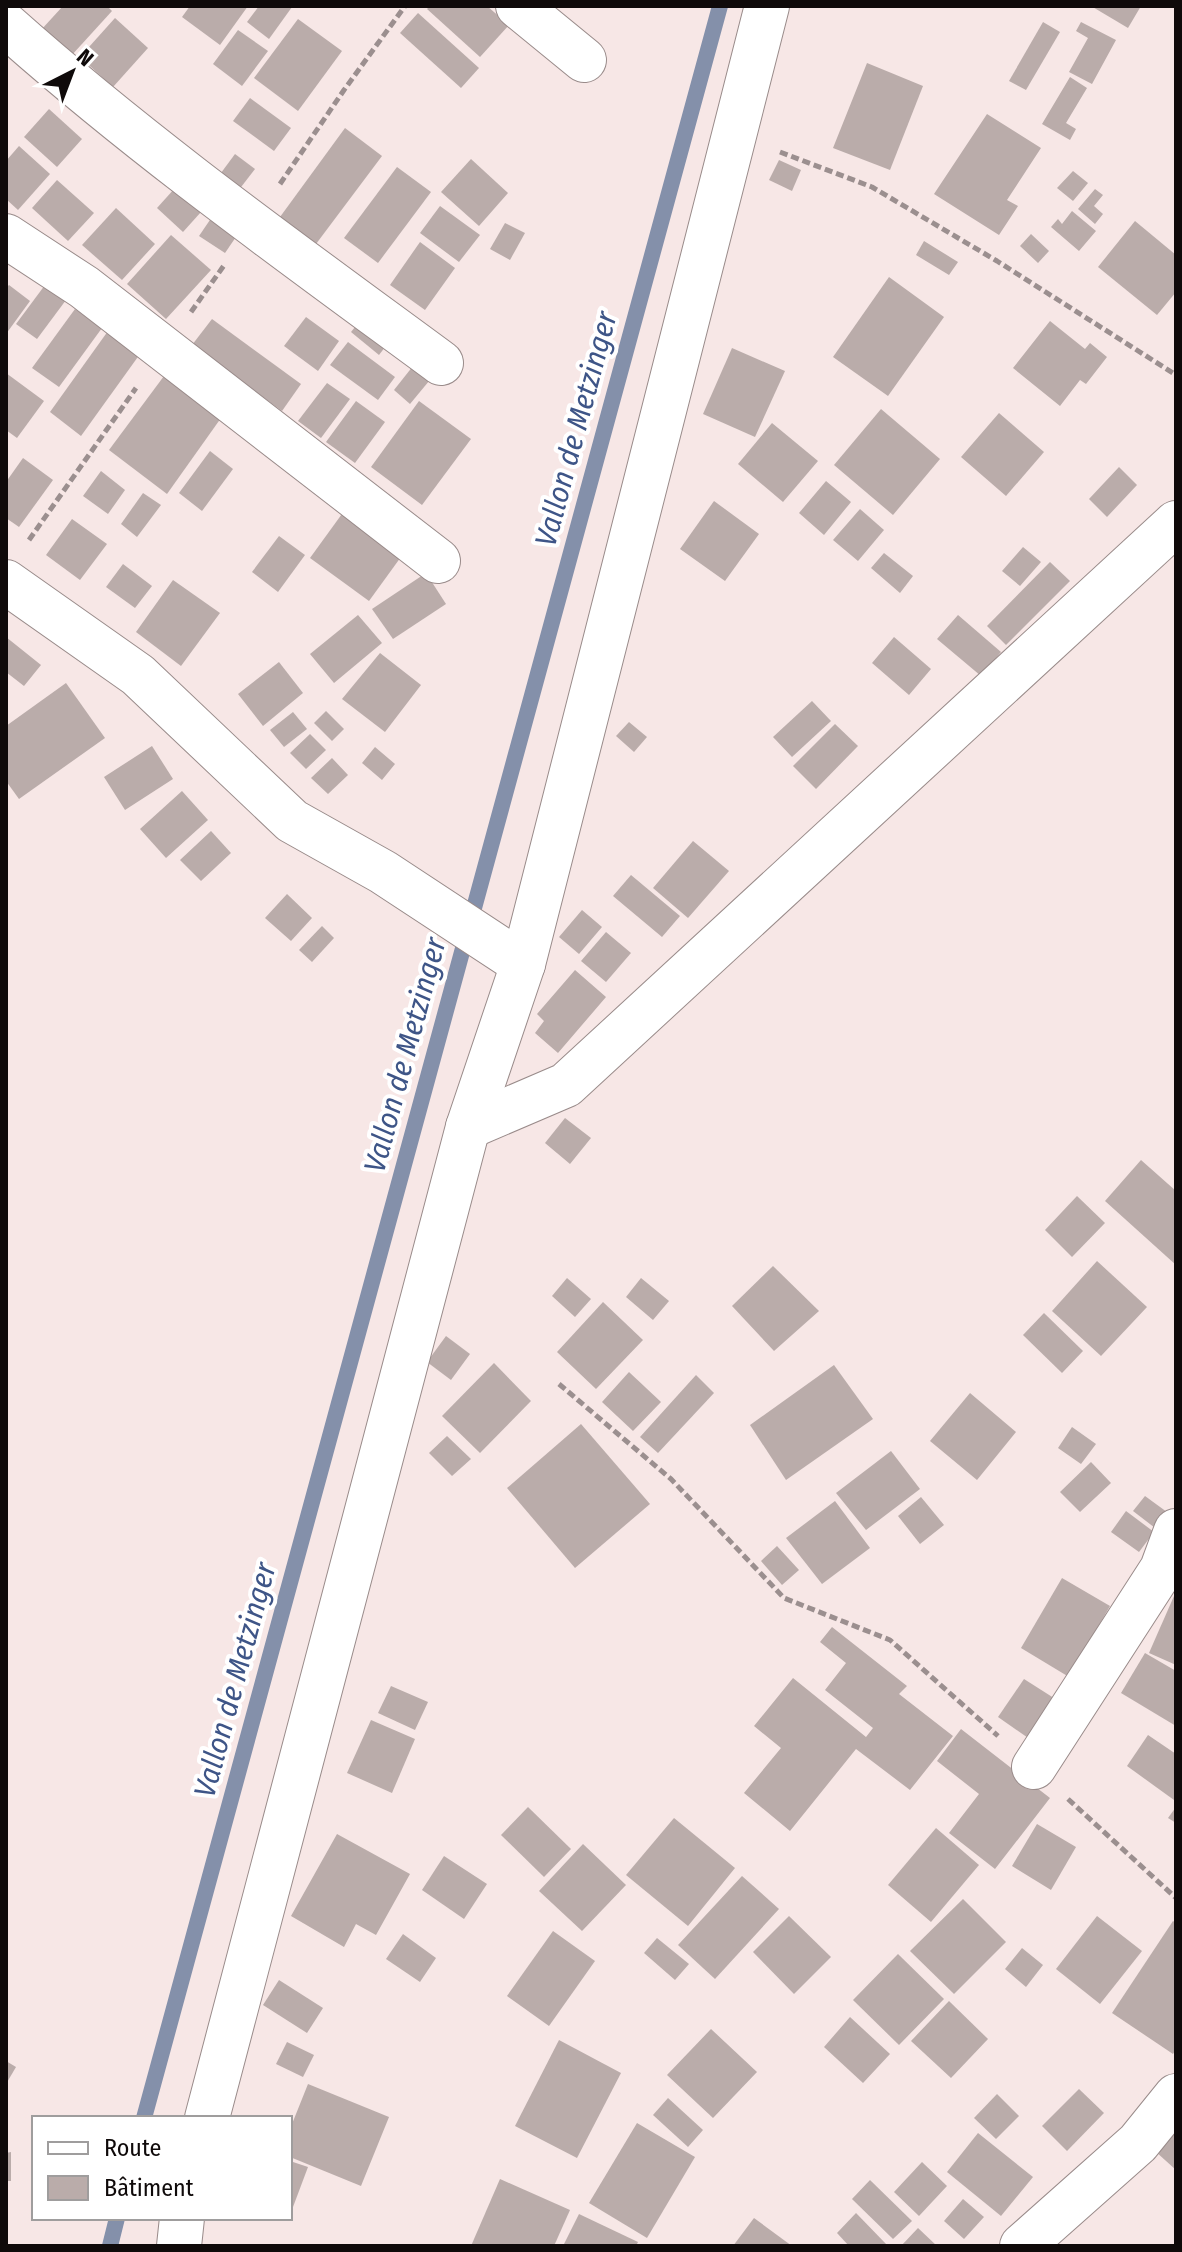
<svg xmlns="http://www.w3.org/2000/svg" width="1182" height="2252" viewBox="0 0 1182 2252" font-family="'Fira Sans Condensed',sans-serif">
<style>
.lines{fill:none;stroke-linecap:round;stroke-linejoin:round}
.stream{stroke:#8490aa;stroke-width:16}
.building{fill:#baacaa}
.street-casing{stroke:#998b8a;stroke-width:46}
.path{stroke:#9b8f8f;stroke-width:5;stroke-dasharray:8 4;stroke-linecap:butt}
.street{stroke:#fff;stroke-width:44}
.labels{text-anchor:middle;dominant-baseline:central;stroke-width:8;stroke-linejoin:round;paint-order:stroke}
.water-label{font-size:30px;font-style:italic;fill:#3e5587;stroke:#fff}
</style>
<rect width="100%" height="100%" fill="#f7e7e6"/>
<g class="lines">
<g class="stream">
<polyline points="144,2118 720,6"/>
<polyline points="110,2246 117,2218"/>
</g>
</g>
<g class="building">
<polygon points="63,6 107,6 112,11 71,56 41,30"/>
<polygon points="190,6 248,6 220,45 182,17"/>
<polygon points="259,6 292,7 269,39 247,22"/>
<polygon points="430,6 487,6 509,25 480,57 427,9"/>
<polygon points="1091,6 1141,6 1128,28"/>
<polygon points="418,13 479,68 461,88 400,33"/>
<polygon points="115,18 148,48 113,87 80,57"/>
<polygon points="298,19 342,51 298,111 254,78"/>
<polygon points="1043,22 1060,32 1026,90 1009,81"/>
<polygon points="1081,22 1116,40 1092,84 1069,72 1088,38 1076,31"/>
<polygon points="238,30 268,51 242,86 213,64"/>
<polygon points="867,63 923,86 890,170 833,148"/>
<polygon points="1070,77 1087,88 1066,123 1076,129 1070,140 1042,124"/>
<polygon points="250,98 291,128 274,151 233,121"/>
<polygon points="49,109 82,139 57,167 24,137"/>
<polygon points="987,114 1041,148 1007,200 1018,206 999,235 934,194"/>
<polygon points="345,128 382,156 316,244 280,217"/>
<polygon points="19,146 50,174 18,210 6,199 6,161"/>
<polygon points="235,154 255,169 238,191 218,177"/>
<polygon points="471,159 508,193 479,226 441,192"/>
<polygon points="779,160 801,170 792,191 769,180"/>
<polygon points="397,167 431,192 378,263 344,238"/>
<polygon points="1073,171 1088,183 1073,201 1057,188"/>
<polygon points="57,180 94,213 68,241 32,208"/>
<polygon points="175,188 201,212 183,232 157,208"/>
<polygon points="1095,189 1103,195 1094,206 1103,214 1095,224 1078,209"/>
<polygon points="440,206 480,235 459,262 420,233"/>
<polygon points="116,208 155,244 122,280 82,245"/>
<polygon points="1072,211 1096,231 1079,251 1051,227 1058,219 1062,224"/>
<polygon points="214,214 240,231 225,253 199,236"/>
<polygon points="1135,221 1176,255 1176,292 1157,315 1098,267"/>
<polygon points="505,223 525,233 510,260 490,249"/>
<polygon points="1031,234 1049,251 1038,263 1020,246"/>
<polygon points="171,235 211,270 166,319 127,284"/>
<polygon points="924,241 958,262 949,275 916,255"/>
<polygon points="420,242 455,268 425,310 390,285"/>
<polygon points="889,277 944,317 888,396 833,357"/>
<polygon points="9,285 30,301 6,334 6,288"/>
<polygon points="45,285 66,300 37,339 16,324"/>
<polygon points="75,309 102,328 59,387 32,368"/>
<polygon points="364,316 392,338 379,355 351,332"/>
<polygon points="306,317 339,341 318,371 284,346"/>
<polygon points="212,319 301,384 282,411 192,345"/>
<polygon points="1050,321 1085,349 1090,343 1107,357 1086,384 1080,380 1060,406 1013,368"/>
<polygon points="108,331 140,354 81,436 50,412"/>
<polygon points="348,342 395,377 378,400 330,365"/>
<polygon points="732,348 785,371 755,437 703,414"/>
<polygon points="417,361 434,375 410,404 394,390"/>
<polygon points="6,373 44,401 17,438 6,430"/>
<polygon points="164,376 221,418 167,494 109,450"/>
<polygon points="327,383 350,399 321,438 298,421"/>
<polygon points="356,401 385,422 355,463 326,442"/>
<polygon points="419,401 471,439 422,505 371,467"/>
<polygon points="881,409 940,459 893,515 834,465"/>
<polygon points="999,413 1044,452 1006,496 961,457"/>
<polygon points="772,423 818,461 783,502 738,464"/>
<polygon points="210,451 233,469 202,511 179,493"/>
<polygon points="23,458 53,480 19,527 6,518 6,482"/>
<polygon points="1119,467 1137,485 1107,517 1089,499"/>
<polygon points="101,471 125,490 108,514 83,496"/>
<polygon points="826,481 851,502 824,535 799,513"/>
<polygon points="143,493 161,505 137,537 121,524"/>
<polygon points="714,501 759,534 725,581 680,549"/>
<polygon points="347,507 406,550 369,601 310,558"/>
<polygon points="860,509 884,530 858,561 833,540"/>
<polygon points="72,519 107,544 80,580 46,555"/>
<polygon points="279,536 305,555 278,592 252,572"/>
<polygon points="1023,547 1041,562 1020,586 1002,571"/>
<polygon points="884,553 913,576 900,593 871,568"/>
<polygon points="1050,562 1070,581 1006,645 987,626"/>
<polygon points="123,564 152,586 135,608 106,587"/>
<polygon points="426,573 446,604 393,639 372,609"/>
<polygon points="173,580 220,613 181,666 136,632"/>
<polygon points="358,615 382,643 334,683 310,654"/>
<polygon points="958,615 1001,652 981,676 937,639"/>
<polygon points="6,637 41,665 24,686 6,672"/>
<polygon points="894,637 931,669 909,695 872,663"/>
<polygon points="380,653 421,685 385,732 342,699"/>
<polygon points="279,662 303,693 263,726 238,694"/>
<polygon points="66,683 105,738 19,799 6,781 6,726"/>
<polygon points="812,701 831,721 792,757 773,737"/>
<polygon points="326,711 344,729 332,741 314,723"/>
<polygon points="293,712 307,729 284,747 270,730"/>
<polygon points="629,722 647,737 634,752 616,736"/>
<polygon points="835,724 858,746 816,789 793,766"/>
<polygon points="310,734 326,750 306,769 290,753"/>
<polygon points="152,746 173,779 125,810 104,777"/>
<polygon points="375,747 395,764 382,780 362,763"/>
<polygon points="332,758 348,775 328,794 311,778"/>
<polygon points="182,791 208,820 166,858 140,829"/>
<polygon points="211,831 231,853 201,881 180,860"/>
<polygon points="693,841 729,871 688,918 653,888"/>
<polygon points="631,875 680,916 662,937 613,896"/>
<polygon points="287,894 312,918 291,941 265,918"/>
<polygon points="582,910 602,927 579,954 559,937"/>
<polygon points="322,926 334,938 312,962 299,950"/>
<polygon points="606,932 631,953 606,982 581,961"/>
<polygon points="575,970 606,997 558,1053 535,1033 544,1021 537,1014"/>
<polygon points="565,1118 591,1138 570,1164 545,1143"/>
<polygon points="1141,1160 1176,1191 1176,1265 1105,1201"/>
<polygon points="1077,1196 1105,1223 1072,1257 1045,1230"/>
<polygon points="1097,1261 1147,1307 1101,1356 1052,1311"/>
<polygon points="773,1266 819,1311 774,1351 732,1306"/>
<polygon points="567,1278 591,1299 575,1317 552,1296"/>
<polygon points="641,1278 669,1301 653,1320 626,1297"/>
<polygon points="603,1302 643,1340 596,1389 557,1352"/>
<polygon points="1044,1313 1083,1351 1062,1373 1023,1335"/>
<polygon points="446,1336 470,1354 451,1380 427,1362"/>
<polygon points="494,1363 531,1401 480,1453 442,1416"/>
<polygon points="834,1365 873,1419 786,1480 750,1425"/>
<polygon points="629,1372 661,1402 633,1431 602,1402"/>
<polygon points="696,1375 714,1393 658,1453 640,1437"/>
<polygon points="970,1393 1016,1432 977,1480 930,1441"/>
<polygon points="581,1424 650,1504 575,1568 507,1488"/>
<polygon points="1072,1427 1096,1444 1081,1464 1058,1448"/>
<polygon points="447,1436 471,1459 452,1476 429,1453"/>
<polygon points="891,1451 920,1489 866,1530 836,1493"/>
<polygon points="1091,1462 1111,1483 1080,1512 1060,1492"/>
<polygon points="1145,1496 1171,1515 1159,1531 1133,1511"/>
<polygon points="921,1497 944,1525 920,1544 898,1516"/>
<polygon points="835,1501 870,1548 822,1584 786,1538"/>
<polygon points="1126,1511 1154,1532 1139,1552 1111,1532"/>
<polygon points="777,1546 799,1570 782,1585 761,1561"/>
<polygon points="1062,1578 1110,1606 1069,1677 1021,1648"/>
<polygon points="1174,1596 1176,1597 1176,1665 1149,1653"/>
<polygon points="832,1627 907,1686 899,1694 953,1736 910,1790 856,1749 790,1831 744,1793 781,1748 754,1726 793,1678 866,1737 873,1728 825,1690 846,1663 820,1642"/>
<polygon points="1145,1653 1176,1671 1176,1726 1121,1693"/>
<polygon points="1024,1679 1057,1700 1031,1740 998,1717"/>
<polygon points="391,1686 428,1702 415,1730 378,1713"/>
<polygon points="371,1720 415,1739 392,1793 347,1773"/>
<polygon points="961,1729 1050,1798 995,1869 949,1833 979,1794 937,1761"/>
<polygon points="1148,1735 1176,1754 1174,1800 1127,1766"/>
<polygon points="528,1807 571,1849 544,1877 501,1835"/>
<polygon points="1176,1807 1176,1823 1168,1818"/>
<polygon points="674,1818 735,1868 688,1926 626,1875"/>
<polygon points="1037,1824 1076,1847 1051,1890 1012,1866"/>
<polygon points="936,1828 979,1865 931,1922 888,1885"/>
<polygon points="337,1834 410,1874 376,1935 356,1924 344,1947 291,1916"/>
<polygon points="583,1844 626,1885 582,1931 539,1891"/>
<polygon points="444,1856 487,1884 464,1919 422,1890"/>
<polygon points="742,1876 779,1909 715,1979 678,1945"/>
<polygon points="963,1899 1006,1942 954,1994 910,1951"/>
<polygon points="789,1916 831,1957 794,1994 753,1952"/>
<polygon points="1097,1916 1142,1951 1100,2004 1056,1969"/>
<polygon points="1173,1921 1176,1923 1176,2049 1173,2054 1112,2013"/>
<polygon points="553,1931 595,1961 549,2026 507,1996"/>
<polygon points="403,1934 436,1958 420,1982 386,1959"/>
<polygon points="657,1938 689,1964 675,1980 644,1953"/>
<polygon points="1022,1948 1043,1965 1026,1987 1005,1969"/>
<polygon points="898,1954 944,1999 899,2045 853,2000"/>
<polygon points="279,1980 323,2008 307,2033 263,2005"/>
<polygon points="949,2001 988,2039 951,2078 911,2041"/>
<polygon points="850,2017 890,2054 863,2083 824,2047"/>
<polygon points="711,2029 757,2072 713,2118 667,2075"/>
<polygon points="559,2040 621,2073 577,2158 515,2126"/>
<polygon points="287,2042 314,2055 303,2077 276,2064"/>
<polygon points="6,2061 16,2067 6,2084"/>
<polygon points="308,2084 389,2117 361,2186 290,2157 290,2129"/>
<polygon points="1079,2089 1104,2113 1067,2151 1042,2126"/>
<polygon points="997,2094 1019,2116 996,2139 974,2118"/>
<polygon points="668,2098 703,2130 688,2147 653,2115"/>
<polygon points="637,2123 695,2157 647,2238 589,2203"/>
<polygon points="1176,2128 1176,2170 1155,2151"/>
<polygon points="978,2133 1033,2177 1001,2216 947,2172"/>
<polygon points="11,2152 11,2181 6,2181 6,2153"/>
<polygon points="290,2161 308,2167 293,2207 290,2206"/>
<polygon points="922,2162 947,2186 919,2216 894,2192"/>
<polygon points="500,2179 570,2210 554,2246 471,2246"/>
<polygon points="870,2180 912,2221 893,2239 852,2199"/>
<polygon points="963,2199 984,2217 964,2239 944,2221"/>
<polygon points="856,2213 888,2246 849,2246 837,2233"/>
<polygon points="579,2214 638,2242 636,2246 563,2246"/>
<polygon points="754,2218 792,2246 733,2246"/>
<polygon points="918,2228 937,2246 901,2246"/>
</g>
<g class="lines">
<g class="street-casing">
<g id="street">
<polyline points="518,6 584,60"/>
<path d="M6 25C143 147 293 254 441 363"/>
<polyline points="6,236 84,287 438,561"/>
<polyline points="6,582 138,675 292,821 383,872 523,964"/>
<polyline points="468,1127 566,1085 1176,523"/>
<polyline points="1034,1767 1162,1569 1176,1531"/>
<polyline points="207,2118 468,1127 523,964 767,6"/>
<polyline points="179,2246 182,2218"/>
<polyline points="1022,2246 1138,2143 1176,2096"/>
</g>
</g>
<g class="path">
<polyline points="780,152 872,187 997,261 1176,375"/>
<polyline points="280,184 344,90 405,6"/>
<polyline points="191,312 225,264"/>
<polyline points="29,540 136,388"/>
<polyline points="559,1384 671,1479 784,1598 890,1640 998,1736"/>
<polyline points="1068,1799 1176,1898"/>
</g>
<use href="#street" class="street"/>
</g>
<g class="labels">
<g class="water-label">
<text transform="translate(576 429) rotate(-75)">Vallon de Metzinger</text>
<text transform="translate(405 1055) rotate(-75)">Vallon de Metzinger</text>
<text transform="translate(235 1680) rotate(-75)">Vallon de Metzinger</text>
</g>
</g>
<rect width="1182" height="2252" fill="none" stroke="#0f0a0a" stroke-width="16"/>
<rect x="32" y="2116" width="260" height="104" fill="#ffffff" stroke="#9f9d9d" stroke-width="2"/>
<rect x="48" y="2142" width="40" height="12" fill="#ffffff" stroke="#9f9d9d" stroke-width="2"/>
<text x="104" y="2156" font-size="24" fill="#0f0a0a">Route</text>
<rect x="48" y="2176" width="40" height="24" fill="#baacaa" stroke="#9f9d9d" stroke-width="2"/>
<text x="104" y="2196" font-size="24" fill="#0f0a0a">Bâtiment</text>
<g transform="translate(72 72) rotate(42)" stroke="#ffffff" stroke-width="6" paint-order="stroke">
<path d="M0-6L14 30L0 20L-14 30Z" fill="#0f0a0a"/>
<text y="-12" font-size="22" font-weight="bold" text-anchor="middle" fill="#0f0a0a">N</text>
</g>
</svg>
